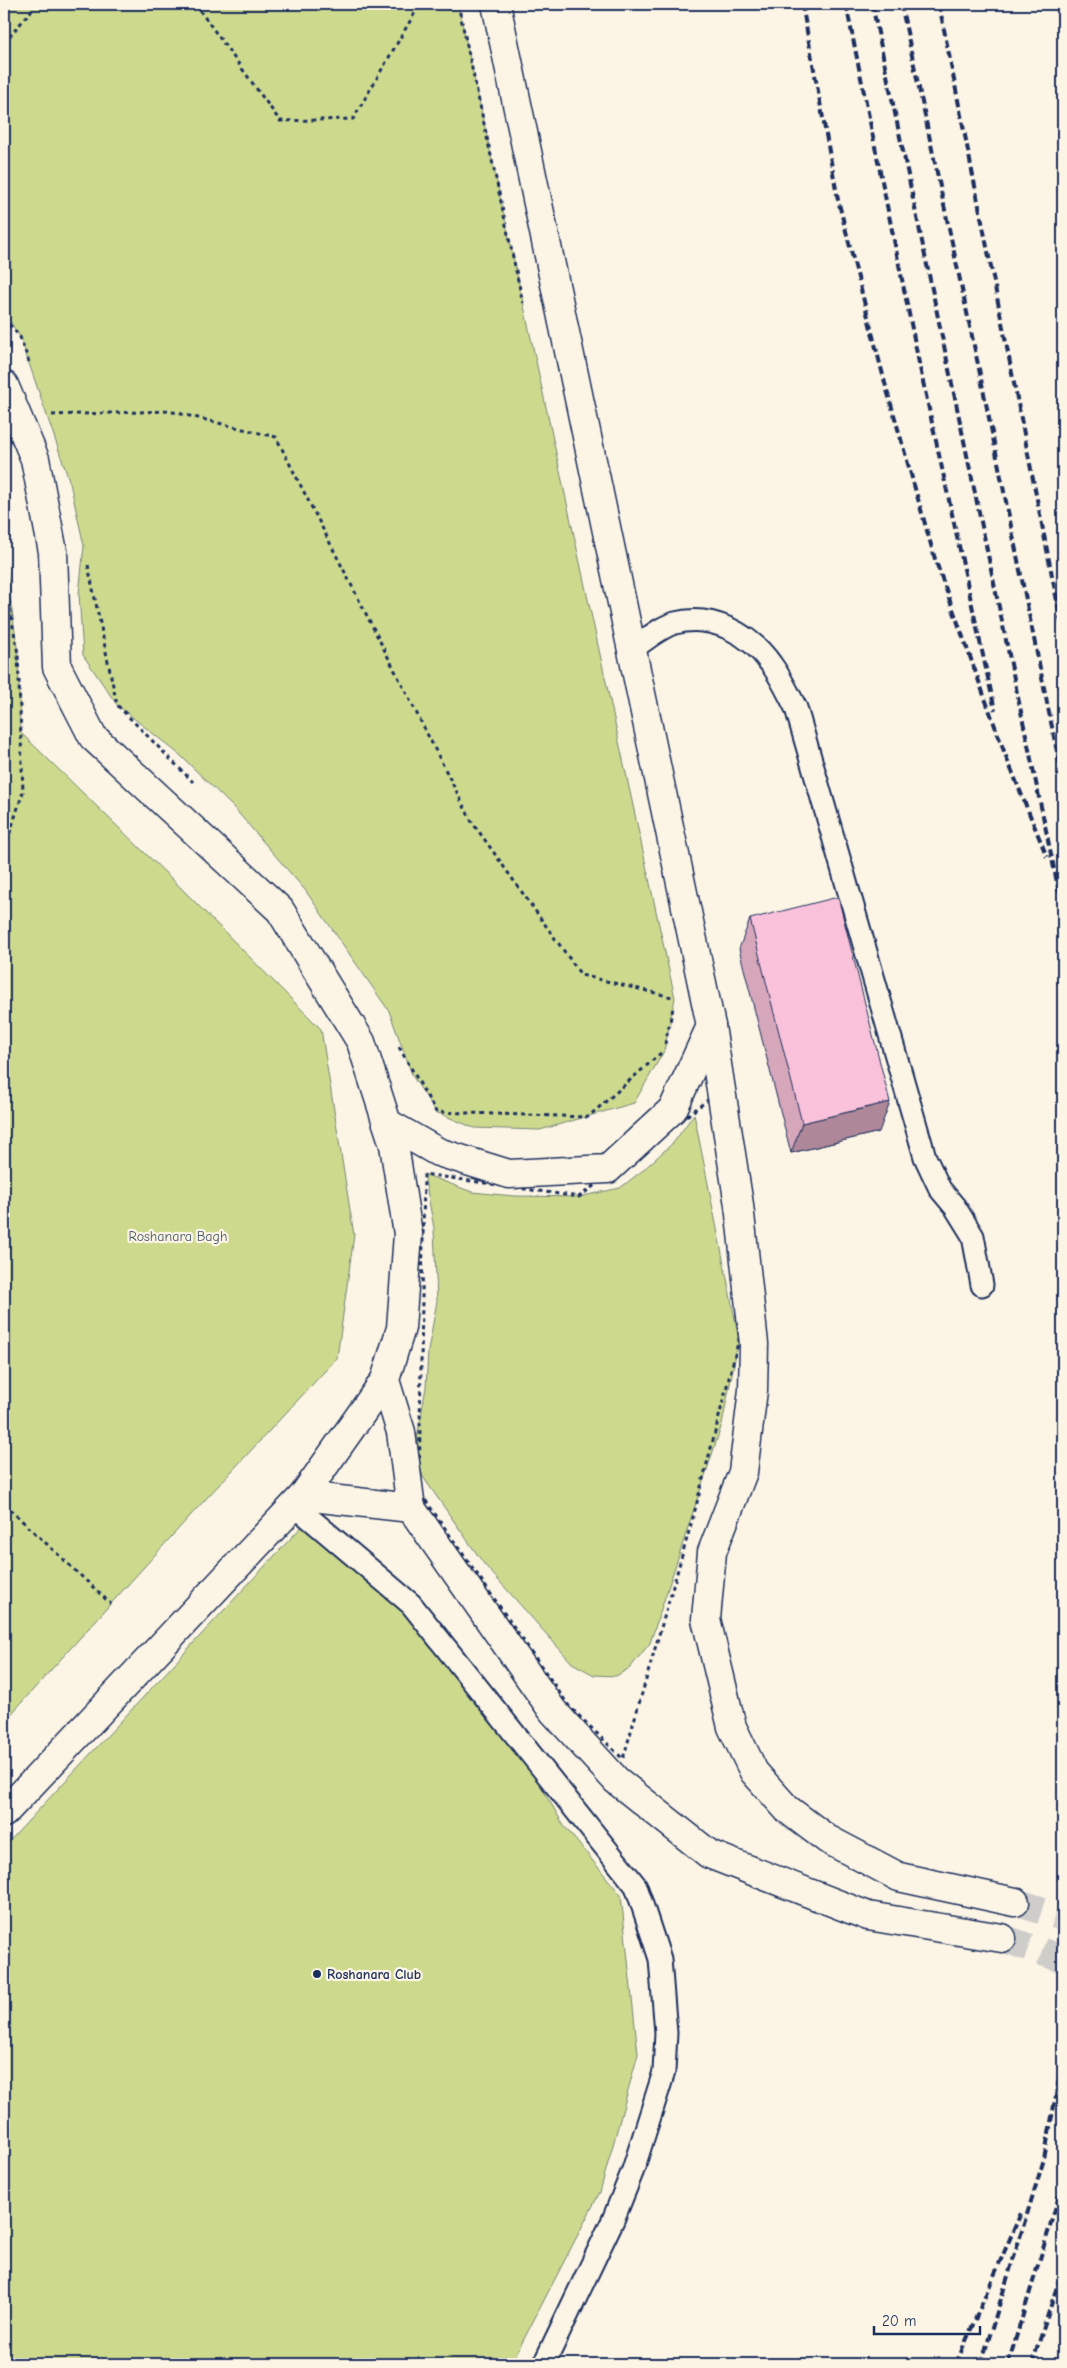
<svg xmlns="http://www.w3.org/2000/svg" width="1067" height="2368" viewBox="0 0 1067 2368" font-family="'Comic Neue',sans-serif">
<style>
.green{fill:#cdda8e;stroke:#748476}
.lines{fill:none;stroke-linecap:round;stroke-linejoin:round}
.street-tunnel{stroke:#cfcdca;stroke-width:28;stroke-dasharray:28 14;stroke-linecap:butt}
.lane-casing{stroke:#1b2f5e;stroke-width:25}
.street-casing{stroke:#1b2f5e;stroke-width:31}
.path{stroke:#1b2f5e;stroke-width:3;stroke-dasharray:4 4;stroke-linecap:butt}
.lane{stroke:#fcf5e5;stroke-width:21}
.street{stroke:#fcf5e5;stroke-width:28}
.rail{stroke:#1b2f5e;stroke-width:4;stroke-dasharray:8 4;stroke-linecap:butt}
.wall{fill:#d6a7bb;stroke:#1b2f5e}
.shaded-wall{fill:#ae8899;stroke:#1b2f5e}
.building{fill:#f9c2da;stroke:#1b2f5e}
.poi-dot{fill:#1b2f5e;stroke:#fcf5e5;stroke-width:2}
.labels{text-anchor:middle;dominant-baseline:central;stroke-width:4.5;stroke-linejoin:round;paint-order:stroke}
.park-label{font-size:14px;fill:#485a6a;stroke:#fcf5e5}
.poi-label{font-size:14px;font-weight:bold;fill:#1b2f5e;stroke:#fcf5e5;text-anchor:start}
</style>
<rect width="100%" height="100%" fill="#fcf5e5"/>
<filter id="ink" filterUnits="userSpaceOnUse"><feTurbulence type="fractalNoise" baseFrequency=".02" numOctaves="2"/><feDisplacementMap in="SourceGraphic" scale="10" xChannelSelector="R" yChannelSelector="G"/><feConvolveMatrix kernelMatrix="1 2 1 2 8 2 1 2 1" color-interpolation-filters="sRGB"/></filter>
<g filter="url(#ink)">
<g class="green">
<polygon points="4,4 458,4 675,998 664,1051 634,1103 540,1130 474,1128 436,1112 413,1077 389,1011 305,890 234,808 180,755 117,705 83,655 79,594 84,546 70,483 20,337 4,312"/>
<polygon points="4,551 18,654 20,732 176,883 321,1029 354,1235 337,1358 190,1516 4,1722"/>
<polygon points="694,1114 739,1339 722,1424 650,1643 630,1668 616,1676 594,1675 572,1663 484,1564 423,1477 415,1450 426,1387 428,1351 437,1301 434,1228 424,1174 472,1192 514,1196 579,1197 620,1188 642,1171 674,1142"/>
<polygon points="305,1523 379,1565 493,1703 564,1826 621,1895 638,2054 600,2192 511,2364 4,2364 4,1847"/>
</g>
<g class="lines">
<g class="street-tunnel">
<polyline points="1015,1902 1063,1917"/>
<polyline points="1002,1938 1063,1959"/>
</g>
<g class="lane-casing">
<g id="lane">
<path d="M632 649C645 641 660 627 675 623 712 613 750 634 771 664 781 677 788 693 796 708L925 1157 940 1189 955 1207 973 1236 982 1285"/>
<polyline points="294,1505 411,1604 636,1886 660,1959 666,2033 664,2072 633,2170 613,2220 544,2364"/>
</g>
</g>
<g class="street-casing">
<g id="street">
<polyline points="496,4 711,1026 739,1205 754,1344 753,1390 743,1472 712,1552 706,1619 732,1727 754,1772 787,1809 827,1839 899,1877 1015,1902"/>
<polyline points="4,385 35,459 53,552 57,667 93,737 280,910 361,1042 394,1145 408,1234 401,1328 385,1380 401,1432 411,1508"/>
<polyline points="387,1123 438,1152 509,1174 608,1169 673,1109 711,1026"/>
<polyline points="303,1496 411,1508 553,1711 616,1780 709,1854 868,1916 1002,1938"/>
<polyline points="4,1813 303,1496 385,1380"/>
</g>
</g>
<g class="path">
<polyline points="195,4 280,121 353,119 420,4"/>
<polyline points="458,4 523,303"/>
<polyline points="4,43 37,4"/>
<polyline points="4,318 20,337 29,362"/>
<polyline points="52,415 169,411 276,437 472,822 581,975 672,997"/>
<polyline points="88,565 117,705 193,782"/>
<polyline points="4,577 18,654 23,792 4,851"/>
<polyline points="665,1044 673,1008"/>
<polyline points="399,1047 436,1112 588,1117 661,1053"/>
<polygon points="721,1090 739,1339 694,1514 623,1759 569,1706 419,1491 424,1174 579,1197"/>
<polyline points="4,1504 111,1604"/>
</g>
<use href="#lane" class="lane"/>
<use href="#street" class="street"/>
<g class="rail">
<polyline points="802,4 838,200 885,383 935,559 1005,754 1047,857"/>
<polyline points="846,4 920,368 995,710"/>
<polyline points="872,4 1063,911"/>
<polyline points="901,4 979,369 1063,781"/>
<polyline points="939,4 1063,631"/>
<polyline points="956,2364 1021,2213"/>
<polyline points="981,2364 1044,2159 1063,2058"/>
<polyline points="1008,2364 1063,2183"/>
<polyline points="1032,2364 1063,2268"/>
</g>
</g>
<polygon class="wall" points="750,919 879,1132 791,1153 739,949"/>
<polygon class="shaded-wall" points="890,1102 879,1132 791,1153 802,1123"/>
<polygon class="building" points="838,897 890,1102 802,1123 750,919"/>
</g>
<circle class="poi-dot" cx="317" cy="1974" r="5"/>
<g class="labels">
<g class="park-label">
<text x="178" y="1236">Roshanara Bagh</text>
</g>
<g class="poi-label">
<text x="327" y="1974">Roshanara Club</text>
</g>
</g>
<rect width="1067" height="2368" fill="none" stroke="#fcf5e5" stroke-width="20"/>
<rect x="10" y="10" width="1047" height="2348" fill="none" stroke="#1b2f5e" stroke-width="2" filter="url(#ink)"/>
<path d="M874 2326v8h106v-8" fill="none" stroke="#1b2f5e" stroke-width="2.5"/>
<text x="882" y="2326" font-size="15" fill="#1b2f5e" stroke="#fcf5e5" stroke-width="4" paint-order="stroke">20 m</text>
</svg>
